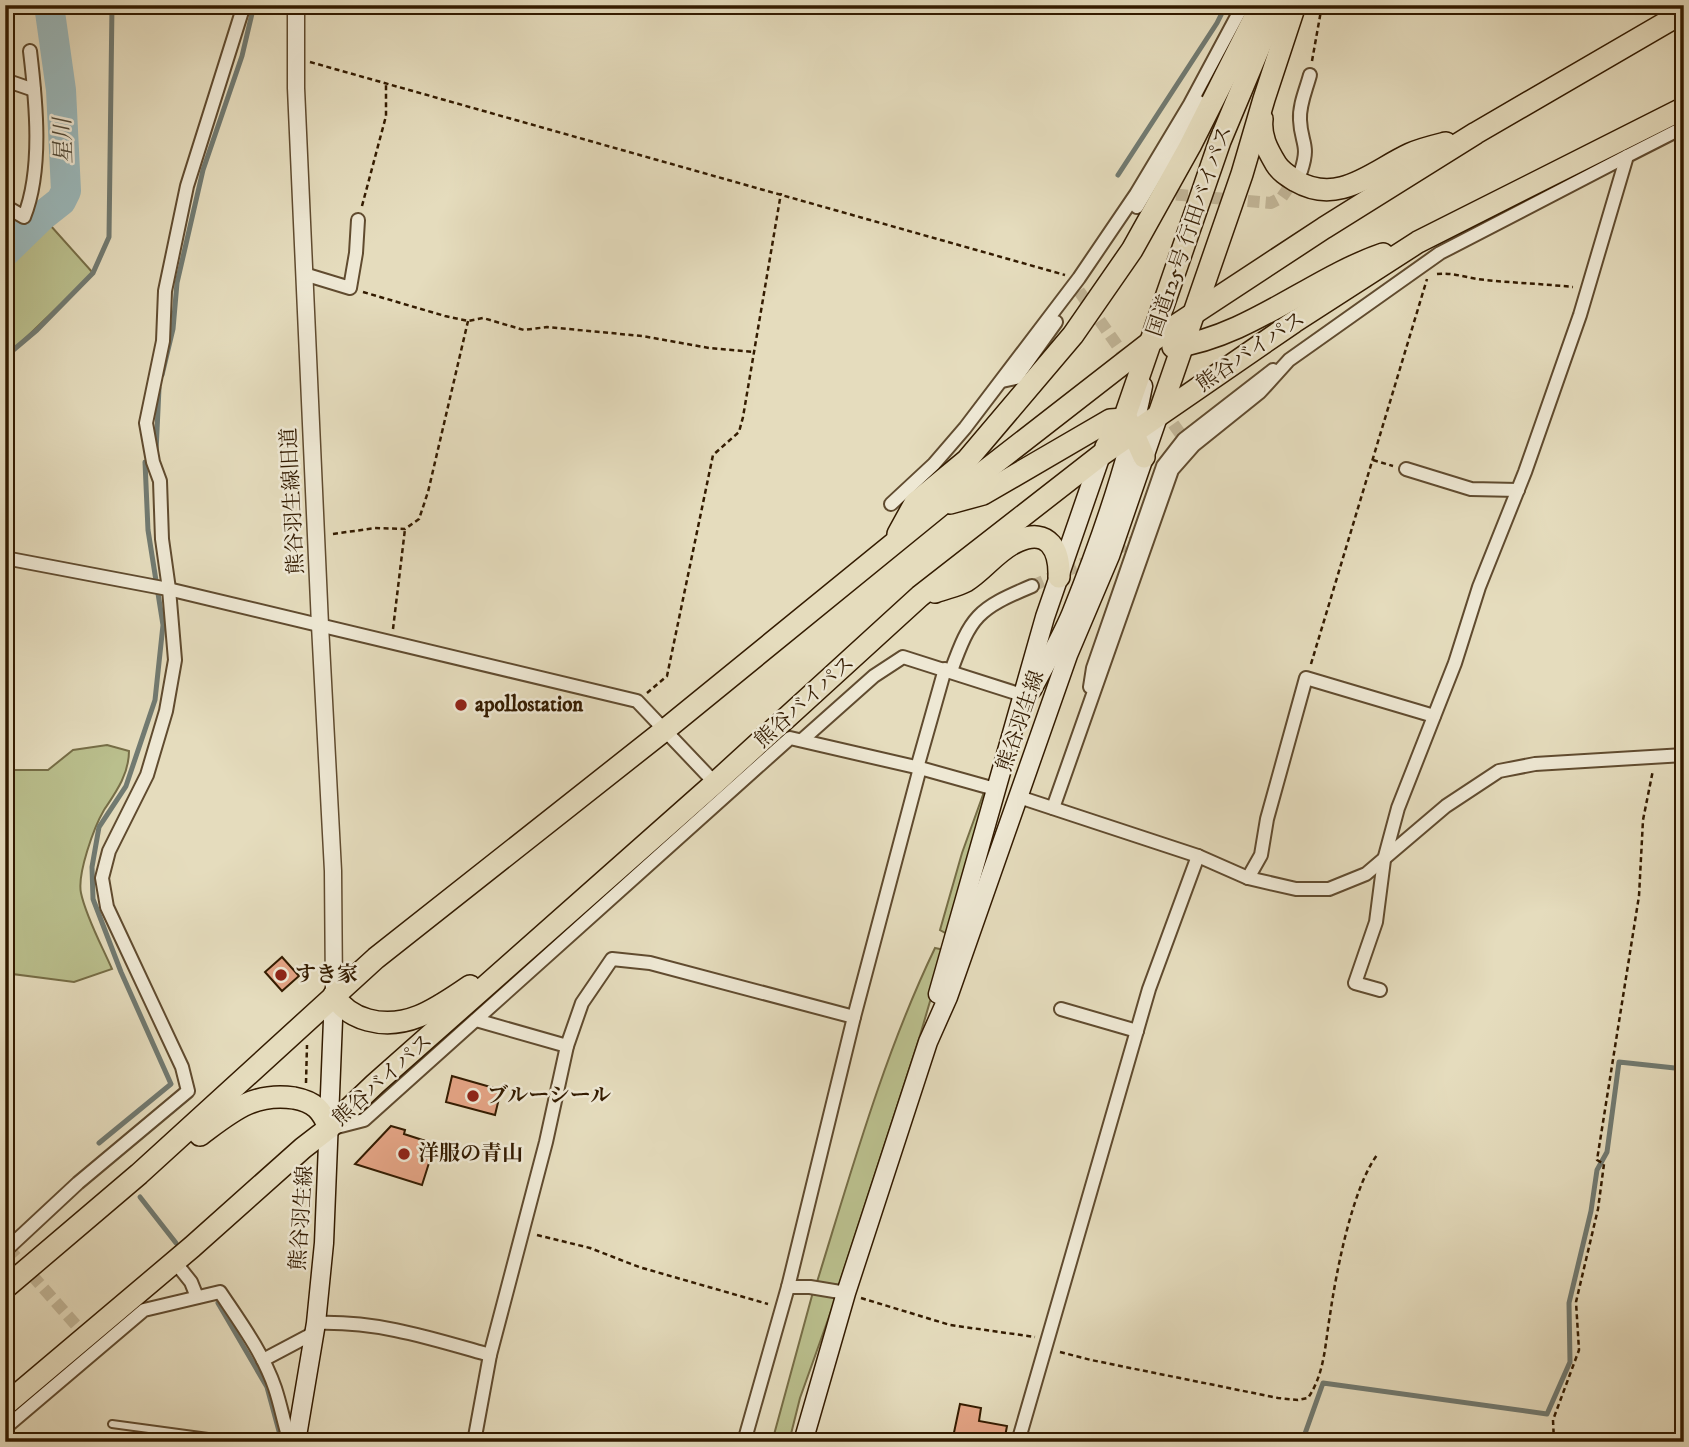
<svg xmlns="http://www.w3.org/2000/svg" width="1689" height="1447" viewBox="0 0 1689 1447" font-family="'IM FELL DW Pica','Noto Serif JP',serif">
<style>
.green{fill:#babf8d;stroke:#766d46;stroke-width:2}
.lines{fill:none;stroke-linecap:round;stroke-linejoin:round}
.stream{stroke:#717a71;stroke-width:5}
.river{stroke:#9bb9bc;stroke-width:30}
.building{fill:#e4a485;stroke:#331b00;stroke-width:2}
.minor-tunnel{stroke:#c1b597;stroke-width:12;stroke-dasharray:12 6;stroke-linecap:butt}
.service-casing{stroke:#604b2f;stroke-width:10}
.minor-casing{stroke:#604b2f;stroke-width:16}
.tertiary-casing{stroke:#604b2f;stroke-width:19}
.secondary-casing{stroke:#331b00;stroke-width:21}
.trunk-casing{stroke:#331b00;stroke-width:24}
.path{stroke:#331b00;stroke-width:2.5;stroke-dasharray:5 3.5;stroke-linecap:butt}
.service{stroke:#eee8d4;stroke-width:6}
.minor{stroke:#eee8d4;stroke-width:12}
.tertiary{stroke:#eee8d4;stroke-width:16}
.secondary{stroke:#eee8d4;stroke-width:18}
.trunk{stroke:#e5dcbd;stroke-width:21}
.poi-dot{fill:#8f2418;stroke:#eee8d4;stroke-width:2.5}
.labels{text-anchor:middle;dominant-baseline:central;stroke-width:5;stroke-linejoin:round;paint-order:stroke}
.street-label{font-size:21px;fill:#331b00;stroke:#eee8d4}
.poi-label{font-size:21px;font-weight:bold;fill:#331b00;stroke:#eee8d4;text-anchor:start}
.water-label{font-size:23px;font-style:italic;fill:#524a38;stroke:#eee8d4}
</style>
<rect width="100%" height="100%" fill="#e5dcbd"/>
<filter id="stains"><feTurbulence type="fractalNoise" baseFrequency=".00286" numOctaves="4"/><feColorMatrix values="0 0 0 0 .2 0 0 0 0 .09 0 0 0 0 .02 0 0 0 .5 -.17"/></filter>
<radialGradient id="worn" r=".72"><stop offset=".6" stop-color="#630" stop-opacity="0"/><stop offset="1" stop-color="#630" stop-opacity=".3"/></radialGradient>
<g class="green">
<polygon points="42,216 93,273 5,358 5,252"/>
<path d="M107 745 129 751C129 774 116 792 104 810 94 827 77 874 81 893 86 917 102 946 112 969L74 982 5 973V770H48L73 750Z"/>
<polygon points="984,792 987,795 949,935 940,930 962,853"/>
<path d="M935 948 945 950 919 1039 839 1285 817 1282C852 1169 884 1054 935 948Z"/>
<polygon points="813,1292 834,1297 835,1300 800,1398 789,1442 772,1442"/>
</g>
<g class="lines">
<g class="stream">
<polyline points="1118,175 1217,23 1226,5"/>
<polyline points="5,357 37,330 93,273 109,237 112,5"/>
<polyline points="162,375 173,329 177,283 203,170 242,56 254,5"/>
<polyline points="156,452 159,388"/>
<polyline points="99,1143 171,1084 121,972 93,899 92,867 99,827 126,786 155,700 163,625 148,530 145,462 152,462"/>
<polyline points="140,1197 176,1243"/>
<polyline points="218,1303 267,1387 282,1442"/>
<polyline points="1302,1442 1323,1383 1547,1414 1570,1362 1569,1303 1591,1211 1597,1170 1607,1152 1619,1062 1684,1069"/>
</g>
<polyline class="river" points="5,252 42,216 61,201 66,191 61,90 49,5"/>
</g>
<g class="building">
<polygon points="282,957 299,976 282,991 265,972"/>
<polygon points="452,1076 501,1090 495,1115 446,1102"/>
<polygon points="391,1126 405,1130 404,1134 435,1144 422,1185 355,1164"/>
<polygon points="960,1404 981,1408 979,1421 1007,1426 1004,1442 952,1442"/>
</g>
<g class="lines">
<g class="minor-tunnel">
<polyline points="1158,193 1271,203 1282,197 1296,177"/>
<polyline points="1079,291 1131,365"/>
<polyline points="1142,380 1184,439"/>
<polyline points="1032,586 1137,540"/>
<polyline points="8,1248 98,1350"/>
</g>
<g class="service-casing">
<polyline id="service" points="112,1424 245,1442"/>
</g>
<g class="minor-casing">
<g id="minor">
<polyline points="5,80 34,90"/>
<path d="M1301 171C1310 144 1301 144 1300 120 1299 105 1306 90 1310 75"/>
<path d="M5 206 24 217C43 170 36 101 30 51"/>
<polyline points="1137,207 1199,102"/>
<polyline points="304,274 350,288 356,253 358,220"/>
<polyline points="1002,381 1016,378 1056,322"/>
<polyline points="1406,469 1471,489 1518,490"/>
<polyline points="891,504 934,464 965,428 1079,278 1136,194 1190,104 1243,5"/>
<polyline points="5,558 168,589 637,701 715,783"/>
<path d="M951 671C971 616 977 609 1032 586"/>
<polyline points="1090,687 1093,668 1163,466 1184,439 1273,370"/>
<polyline points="802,740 874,676 903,657 1022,695"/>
<polyline points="917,768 945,669"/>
<polyline points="1019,797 1198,856 1248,878 1296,889 1329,889 1366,874 1446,806 1499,771 1535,764 1684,755"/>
<polyline points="1053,808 1172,470 1194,445 1260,392 1289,360 1440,253 1627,156"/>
<polyline points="1248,878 1261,855 1267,819 1306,678 1434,716"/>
<polyline points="1380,990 1355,983 1376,922 1384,860 1398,808 1455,663 1479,587 1525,472 1580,315 1627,156 1684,127"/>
<polyline points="1061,1009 1137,1031"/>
<polyline points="476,1020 567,1046"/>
<polyline points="333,1128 364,1120 790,738 920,768 995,789"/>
<polyline points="5,1251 78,1183 188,1091 182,1067 107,907 102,878 109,851 147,775 166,711 175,660 169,589 162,539 160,481 153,462 146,423 163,341 165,291 187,186 244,5"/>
<polyline points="175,1262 191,1282 197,1297"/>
<polyline points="788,1287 810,1287 846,1293"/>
<path d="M316 1323C379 1321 430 1338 490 1355L474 1442"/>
<polyline points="490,1355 546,1142 567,1046 582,1003 612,959 650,963 854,1017"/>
<polyline points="263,1360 314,1333"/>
<path d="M5 1428 144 1310 220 1292C240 1322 263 1353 275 1388 281 1406 284 1424 290 1442"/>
<polyline points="744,1442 788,1287 854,1017 920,768"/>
<polyline points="1018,1442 1149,989 1198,856"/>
</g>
</g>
<g class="tertiary-casing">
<polyline id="tertiary" points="296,5 296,88 320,625 333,871 334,995"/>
</g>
<g class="secondary-casing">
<g id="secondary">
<path d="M1032 690C1045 665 1060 640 1071 614 1100 542 1128 462 1143 386"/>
<polyline points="938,994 1045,617 1101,455"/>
<polyline points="296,1442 316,1323 324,1243 334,995"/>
<polyline points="803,1442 846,1293 928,1042 948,997 1068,655 1110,556 1159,414"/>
</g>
</g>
<g class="trunk-casing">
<g id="trunk">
<path d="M1262 119C1260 136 1267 149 1276 164 1281 172 1288 176 1296 181 1339 206 1373 171 1410 154 1421 149 1434 146 1446 143"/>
<path d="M1173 347C1248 337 1313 278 1383 254"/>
<polyline points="1159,414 1242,174 1264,99 1295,5"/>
<polyline points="1106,447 1124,419 1220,141 1277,5"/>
<polyline points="950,503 983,494 1110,420 1124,419 1128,421 1144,457"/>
<polyline points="898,534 915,503 967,460 1073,335 1132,250 1190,146 1261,5"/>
<path d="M935 592C945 588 957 586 966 581 984 570 998 549 1018 541 1049 527 1060 551 1059 577"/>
<path d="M334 995C342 1009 353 1016 368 1020 408 1031 440 1006 470 986"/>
<path d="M200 1135C231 1112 253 1092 294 1098 315 1102 322 1110 329 1128"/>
<polyline points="5,1288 139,1174 376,958 666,729 941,505 1152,341 1324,228 1476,133 1684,12"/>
<polyline points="5,1405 192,1247 303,1148 329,1128 375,1084 715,783 920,596 1101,455 1294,322 1418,242 1684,108"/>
</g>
</g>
<g class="path">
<polyline points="1312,61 1322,5"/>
<polyline points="310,62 1065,275"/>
<polyline points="362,206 386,116 386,83"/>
<path d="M1437 274C1454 272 1469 279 1486 280 1515 283 1544 284 1573 287"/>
<polyline points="363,292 445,316 468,321 483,318 524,330 547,327 642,336 709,348 754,352"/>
<polyline points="1373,460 1393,466"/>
<polyline points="333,534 375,528 405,529 419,519 428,492 468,321"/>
<polyline points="393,629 405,529"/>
<polyline points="1311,664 1427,279"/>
<polyline points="647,693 667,676 713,455 739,432 743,417 781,193"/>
<polyline points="306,1083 307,1045"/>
<polyline points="301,1190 302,1173"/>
<polyline points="537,1235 590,1248 639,1267 768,1304"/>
<polyline points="861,1298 950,1325 1035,1337"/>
<path d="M1060 1352 1091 1360 1278 1398 1298 1400 1308 1398C1325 1373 1325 1344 1330 1315 1336 1273 1352 1189 1377 1155"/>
<polyline points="1554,1442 1553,1420 1579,1350 1576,1302 1598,1209 1604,1164 1597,1160 1639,896 1643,820 1653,770"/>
</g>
<use href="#service" class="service"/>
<use href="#minor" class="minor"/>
<use href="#tertiary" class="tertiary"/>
<use href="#secondary" class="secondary"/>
<use href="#trunk" class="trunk"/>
</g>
<g class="poi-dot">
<circle cx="461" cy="705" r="7"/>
<circle cx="281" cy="975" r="7"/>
<circle cx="473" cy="1096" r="7"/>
<circle cx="404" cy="1154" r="7"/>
</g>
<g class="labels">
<g class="street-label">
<text transform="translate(1190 231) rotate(-71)">国道125号 行田バイパス</text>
<text transform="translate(1251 352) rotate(-34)">熊谷バイパス</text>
<text transform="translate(293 501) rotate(-93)">熊谷羽生線旧道</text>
<text transform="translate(805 702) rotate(-42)">熊谷バイパス</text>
<text transform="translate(1021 721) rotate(-71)">熊谷羽生線</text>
<text transform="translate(383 1080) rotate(-42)">熊谷バイパス</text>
<text transform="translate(302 1218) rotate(-86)">熊谷羽生線</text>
</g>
<g class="poi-label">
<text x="475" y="705">apollostation</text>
<text x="295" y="975">すき家</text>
<text x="487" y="1096">ブルーシール</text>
<text x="418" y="1154">洋服の青山</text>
</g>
<g class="water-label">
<text transform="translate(64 141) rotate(-92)">星川</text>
</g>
</g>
<rect width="1689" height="1447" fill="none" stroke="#e5dcbd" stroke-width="28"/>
<rect x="7" y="7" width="1675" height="1433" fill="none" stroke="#331b00" stroke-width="3.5"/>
<rect x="14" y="14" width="1661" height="1419" fill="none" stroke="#331b00" stroke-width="2"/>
<rect width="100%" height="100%" filter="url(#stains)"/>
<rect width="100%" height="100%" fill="url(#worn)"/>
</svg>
